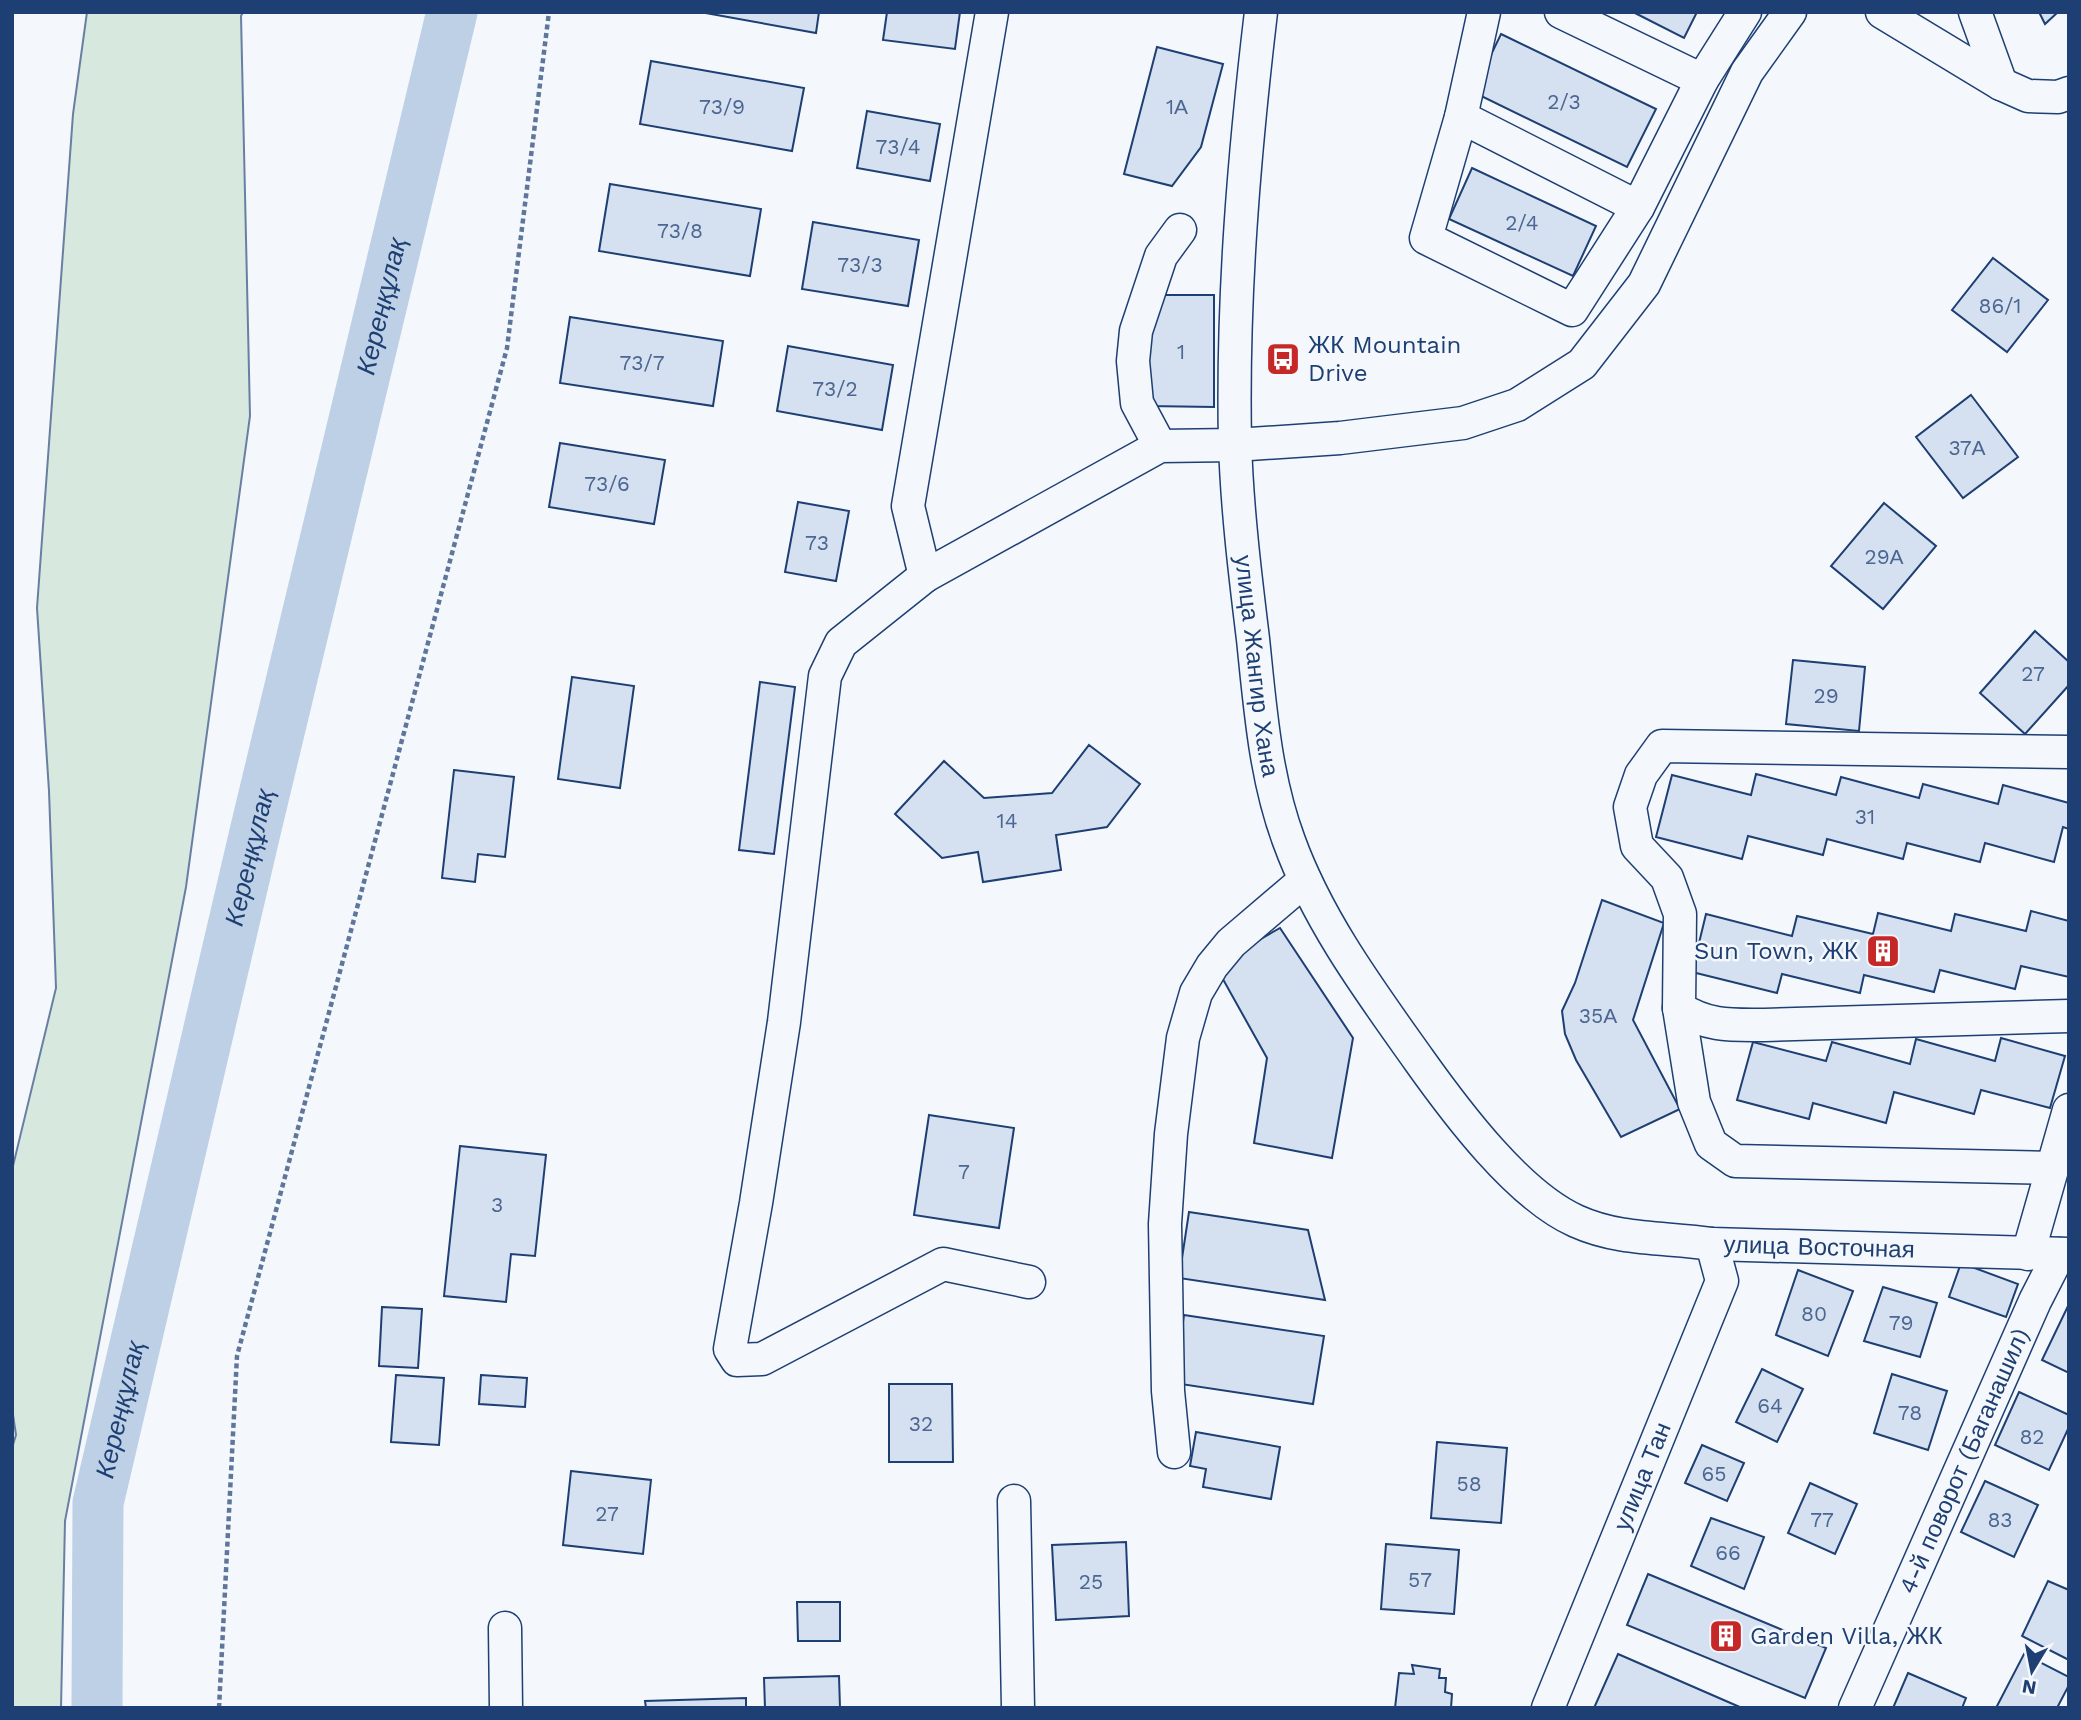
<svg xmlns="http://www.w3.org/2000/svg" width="2081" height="1720" viewBox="0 0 2081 1720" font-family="'Work Sans',sans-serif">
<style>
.green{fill:#d7e8df;stroke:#687fa3;stroke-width:2}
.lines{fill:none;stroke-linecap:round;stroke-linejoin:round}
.river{stroke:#bed0e5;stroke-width:51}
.building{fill:#d5e0f0;stroke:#1d3f73;stroke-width:2}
.minor-casing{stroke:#1d3f73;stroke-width:35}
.path{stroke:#5e769c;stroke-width:4.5;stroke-dasharray:5 3.5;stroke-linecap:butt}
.minor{stroke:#f4f7fb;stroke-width:32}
.labels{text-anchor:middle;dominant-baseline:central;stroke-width:5;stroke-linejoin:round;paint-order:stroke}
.number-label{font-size:21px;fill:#4b6792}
.poi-label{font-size:24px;fill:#1d3f73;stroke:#f4f7fb;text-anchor:start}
.street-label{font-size:24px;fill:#1d3f73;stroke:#f4f7fb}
.water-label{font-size:26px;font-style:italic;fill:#1d3f73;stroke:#f4f7fb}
</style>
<rect width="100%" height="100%" fill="#f4f7fb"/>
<polygon class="green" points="87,12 243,12 241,16 250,416 186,887 65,1521 61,1708 12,1708 12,1448 16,1435 12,1408 12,1170 56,988 49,791 37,608 73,114"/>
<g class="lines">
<path class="river" id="s1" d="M97 1708 98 1503 256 828 452 12"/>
</g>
<g class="building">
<polygon points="700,12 819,12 816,33"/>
<polygon points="887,12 960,12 955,49 883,40"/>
<polygon points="1633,12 1697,12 1684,38"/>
<polygon points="2039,12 2058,12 2045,24"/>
<polygon points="1501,34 1656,109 1627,167 1473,92"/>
<polygon points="1157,47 1223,64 1201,147 1172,186 1124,174"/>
<polygon points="651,61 804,88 792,151 640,124"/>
<polygon points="867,111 940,124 930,181 857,168"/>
<polygon points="1472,168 1596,226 1573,276 1449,219"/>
<polygon points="610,184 761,209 750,276 599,251"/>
<polygon points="813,222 919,240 908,306 802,289"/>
<polygon points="1993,258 2048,300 2007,352 1952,310"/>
<polygon points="1148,295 1214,295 1214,407 1148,406"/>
<polygon points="570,317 723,341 713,406 560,383"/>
<polygon points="788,346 893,365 882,430 777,411"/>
<polygon points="1971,395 2018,457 1963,498 1916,437"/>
<polygon points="560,443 665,460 654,524 549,507"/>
<polygon points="798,502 849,511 836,581 785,572"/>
<polygon points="1884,503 1936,546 1883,609 1831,566"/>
<polygon points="2035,631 2069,662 2069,685 2025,734 1980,693"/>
<polygon points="1793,660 1865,667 1859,731 1786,724"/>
<polygon points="572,677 634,686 620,788 558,779"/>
<polygon points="760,682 795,687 774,854 739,850"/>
<polygon points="1089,745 1140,784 1107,827 1056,835 1061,870 983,882 978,852 942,858 895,814 944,761 984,798 1052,793"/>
<polygon points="454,770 514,777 505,857 478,854 475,882 442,878"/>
<polygon points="1756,774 1836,795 1841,777 1919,798 1923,784 1998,804 2003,785 2069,803 2069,829 2063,827 2054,862 1985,843 1980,862 1907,843 1903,859 1827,839 1823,855 1748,836 1742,859 1656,837 1672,775 1751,795"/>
<polygon points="1602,900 1664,923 1633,1020 1680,1109 1621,1137 1576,1060 1565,1034 1562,1011 1575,983"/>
<polygon points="2031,911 2069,921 2069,977 2021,966 2015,989 1940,970 1934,992 1864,975 1860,993 1782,974 1777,993 1692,972 1706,914 1792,936 1797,916 1873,934 1878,913 1951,931 1955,914 2026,931"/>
<polygon points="1280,928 1353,1038 1332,1158 1254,1143 1267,1058 1215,965"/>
<polygon points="2001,1038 2065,1056 2050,1108 1981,1090 1974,1114 1894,1092 1886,1123 1813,1103 1809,1119 1737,1100 1753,1042 1826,1061 1832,1042 1910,1064 1916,1039 1995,1061"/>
<polygon points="929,1115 1014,1128 999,1228 914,1215"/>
<polygon points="460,1146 546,1155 535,1256 511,1254 506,1302 444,1296"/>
<polygon points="1189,1212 1308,1230 1325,1300 1179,1278"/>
<polygon points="1961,1263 2018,1284 2006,1317 1949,1297"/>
<polygon points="1798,1270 1853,1291 1828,1356 1776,1335"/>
<polygon points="1883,1287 1937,1303 1920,1357 1864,1341"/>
<polygon points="2068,1306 2069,1306 2069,1373 2042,1360"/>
<polygon points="382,1307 422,1309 418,1368 379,1366"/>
<polygon points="1184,1315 1324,1336 1313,1404 1174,1383"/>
<polygon points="1762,1369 1803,1389 1777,1442 1736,1422"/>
<polygon points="1892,1374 1947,1391 1928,1450 1874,1433"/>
<polygon points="396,1375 444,1378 439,1445 391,1442"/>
<polygon points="481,1375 527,1378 525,1407 479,1404"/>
<polygon points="889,1384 952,1384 953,1462 889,1462"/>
<polygon points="2019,1392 2069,1415 2069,1427 2049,1470 1995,1445"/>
<polygon points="1196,1432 1280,1447 1271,1499 1203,1487 1206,1469 1190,1466"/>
<polygon points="1437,1442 1507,1448 1501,1523 1431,1518"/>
<polygon points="1702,1445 1744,1463 1727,1501 1685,1483"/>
<polygon points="571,1471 651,1480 643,1554 563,1545"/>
<polygon points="1985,1481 2038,1505 2014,1557 1961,1532"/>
<polygon points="1810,1483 1857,1504 1835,1554 1788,1533"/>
<polygon points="1711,1518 1764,1537 1744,1589 1691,1566"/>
<polygon points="1126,1542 1129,1616 1056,1620 1052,1545"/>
<polygon points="1386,1544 1459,1550 1454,1614 1381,1609"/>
<polygon points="1648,1574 1826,1648 1805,1698 1627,1625"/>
<polygon points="2048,1581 2069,1590 2069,1660 2022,1636"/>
<polygon points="797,1602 840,1602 840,1641 798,1641"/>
<polygon points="1618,1654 1742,1708 1594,1708"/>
<polygon points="2024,1654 2069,1677 2069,1685 2057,1708 1996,1708"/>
<polygon points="1412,1665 1440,1669 1439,1678 1446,1678 1445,1692 1452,1694 1451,1708 1395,1708 1399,1673 1414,1674"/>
<polygon points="1908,1673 1966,1698 1962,1708 1893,1708"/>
<polygon points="839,1676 840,1708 765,1708 764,1678"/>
<polygon points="746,1698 746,1708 646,1708 645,1701"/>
</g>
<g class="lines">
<g class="minor-casing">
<g id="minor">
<path id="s2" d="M1261 12C1244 155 1232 299 1235 443 1237 508 1245 574 1253 639 1260 706 1265 777 1289 841 1318 921 1370 991 1419 1060 1456 1112 1518 1195 1576 1221 1620 1241 1666 1237 1712 1244L2069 1254"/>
<polyline points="1484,12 1461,117 1426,238 1572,310 1638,207 1702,80 1745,12"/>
<polyline points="1561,12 1702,80"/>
<polyline points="1882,12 2001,84 2028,96 2058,97 2069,93"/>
<polyline points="1975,12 2001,84"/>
<polyline points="1461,117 1638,207"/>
<polyline points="1160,446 1137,403 1133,361 1136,331 1161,256 1180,230"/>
<polyline points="925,576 908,506 992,12"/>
<path d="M2069 752 1662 746 1641 775 1630 807 1637 846 1667 878 1680 914 1679 1008C1709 1027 1731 1025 1765 1025L2069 1016"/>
<polyline points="1679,1008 1694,1102 1711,1144 1735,1161 2052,1168"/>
<polyline points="2028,1254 2069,1110"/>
<polyline points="1029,1282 943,1264 762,1359 737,1360 730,1349 756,1203 784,1022 825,676 841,643 925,576 1160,446 1235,445 1340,438 1463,423 1517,405 1582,364 1644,284 1747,72 1790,12"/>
<polyline points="1174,1452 1168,1391 1165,1224 1171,1134 1183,1038 1196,993 1212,966 1231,943 1305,880"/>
<polyline points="1014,1501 1018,1708"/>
<polyline points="505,1628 506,1708"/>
<path id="s3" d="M1548 1708 1722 1281 1712 1244"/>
<path id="s4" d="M1855 1708 2035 1301 2059 1254"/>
</g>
</g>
<polyline class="path" points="219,1708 237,1356 507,348 549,12"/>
<use href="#minor" class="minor"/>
</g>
<defs>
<g id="bus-square" transform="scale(1.75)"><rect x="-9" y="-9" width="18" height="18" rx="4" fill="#c62828" stroke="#f4f7fb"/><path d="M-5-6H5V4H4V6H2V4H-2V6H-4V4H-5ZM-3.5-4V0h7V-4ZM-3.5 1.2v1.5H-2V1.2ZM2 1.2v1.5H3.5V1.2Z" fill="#fff"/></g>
<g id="building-square" transform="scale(1.75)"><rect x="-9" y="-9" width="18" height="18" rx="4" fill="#c62828" stroke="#f4f7fb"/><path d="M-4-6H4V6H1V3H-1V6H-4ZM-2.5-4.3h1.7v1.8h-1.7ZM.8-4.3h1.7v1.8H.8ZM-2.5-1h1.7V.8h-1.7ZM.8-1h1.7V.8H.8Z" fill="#fff"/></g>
</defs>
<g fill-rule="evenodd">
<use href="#bus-square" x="1283" y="359"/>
<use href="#building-square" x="1883" y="951"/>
<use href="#building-square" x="1726" y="1636"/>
</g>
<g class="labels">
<g class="number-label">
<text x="1564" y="101">2/3</text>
<text x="722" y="106">73/9</text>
<text x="1177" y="106">1А</text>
<text x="898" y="146">73/4</text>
<text x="1522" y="222">2/4</text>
<text x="680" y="230">73/8</text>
<text x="860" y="264">73/3</text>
<text x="2000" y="305">86/1</text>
<text x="1181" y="351">1</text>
<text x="642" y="362">73/7</text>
<text x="835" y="388">73/2</text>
<text x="1967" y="447">37А</text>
<text x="607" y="483">73/6</text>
<text x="817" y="542">73</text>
<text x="1884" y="556">29А</text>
<text x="2033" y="673">27</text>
<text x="1826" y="695">29</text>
<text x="1865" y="816">31</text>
<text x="1007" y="820">14</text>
<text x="1598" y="1015">35А</text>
<text x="964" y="1171">7</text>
<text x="497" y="1204">3</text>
<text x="1814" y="1313">80</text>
<text x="1901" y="1322">79</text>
<text x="1770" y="1405">64</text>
<text x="1910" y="1412">78</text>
<text x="921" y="1423">32</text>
<text x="2032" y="1436">82</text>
<text x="1714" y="1473">65</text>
<text x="1469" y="1483">58</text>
<text x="607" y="1513">27</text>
<text x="1822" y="1519">77</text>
<text x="2000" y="1519">83</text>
<text x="1728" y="1552">66</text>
<text x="1420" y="1579">57</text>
<text x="1091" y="1581">25</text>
</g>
<g class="poi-label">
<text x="1308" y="345">ЖК Mountain<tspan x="1308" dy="28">Drive</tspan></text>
<text x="1858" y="951" text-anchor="end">Sun Town, ЖК</text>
<text x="1750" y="1636">Garden Villa, ЖК</text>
</g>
<g class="street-label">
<text stroke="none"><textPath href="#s2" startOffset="656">улица Жангир Хана</textPath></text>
<text stroke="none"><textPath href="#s2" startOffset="1563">улица Восточная</textPath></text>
<text stroke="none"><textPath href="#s4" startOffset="270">4-й поворот (Баганашил)</textPath></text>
<text stroke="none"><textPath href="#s3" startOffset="250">улица Тан</textPath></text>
</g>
<g class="water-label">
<text stroke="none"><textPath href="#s1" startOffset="1435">Кереңқұлақ</textPath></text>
<text stroke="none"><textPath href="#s1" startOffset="868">Кереңқұлақ</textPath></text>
<text stroke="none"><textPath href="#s1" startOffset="301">Кереңқұлақ</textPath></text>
</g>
</g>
<rect width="2081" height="1720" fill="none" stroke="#1d3f73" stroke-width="28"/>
<g transform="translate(2032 1671) rotate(190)" stroke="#f4f7fb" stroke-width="5" paint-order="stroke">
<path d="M0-5L12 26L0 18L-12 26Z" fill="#1d3f73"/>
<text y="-10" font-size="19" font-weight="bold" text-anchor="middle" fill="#1d3f73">N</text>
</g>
</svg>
